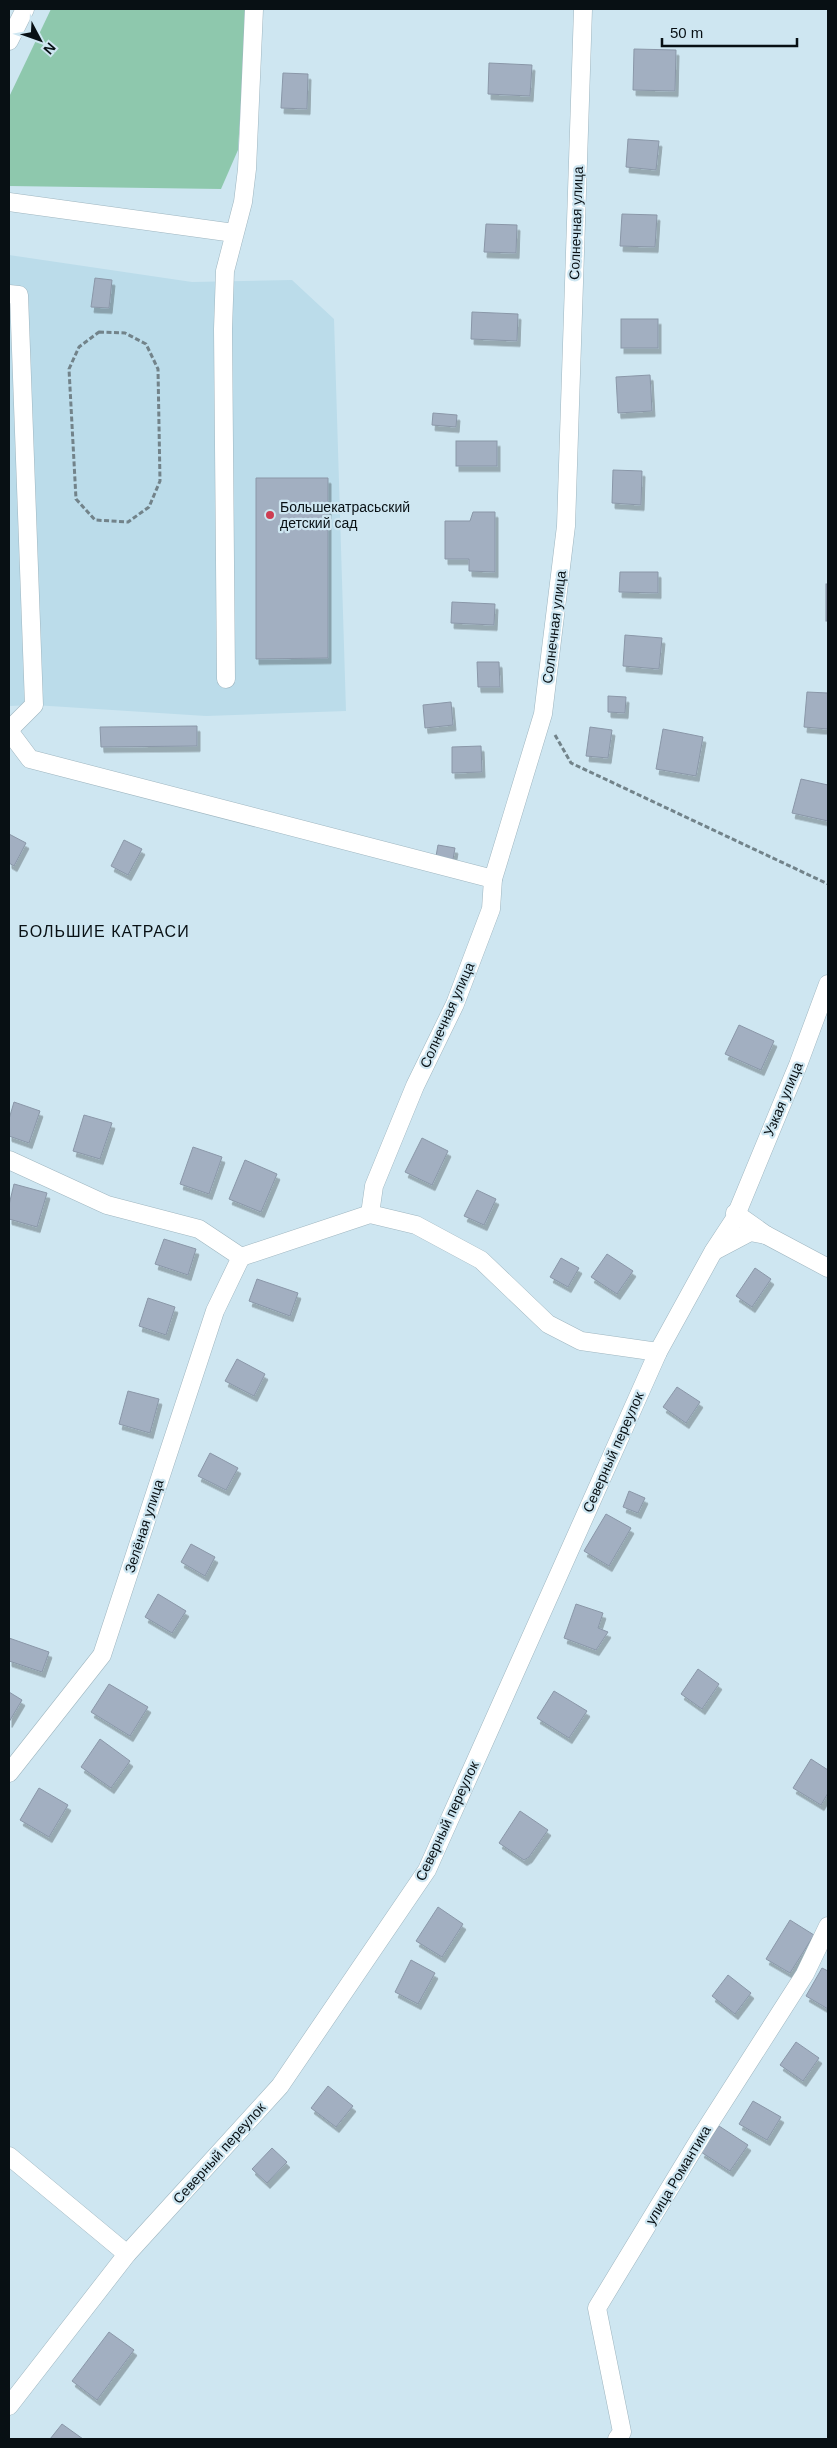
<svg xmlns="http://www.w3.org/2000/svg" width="837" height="2448" viewBox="0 0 837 2448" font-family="Helvetica,sans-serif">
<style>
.built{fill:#bbdcea}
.green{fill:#8ec8ad}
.building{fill:#a2afc1;stroke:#8a97a8;filter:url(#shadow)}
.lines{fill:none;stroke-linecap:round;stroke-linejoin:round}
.minor-casing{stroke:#9fb6c0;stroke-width:19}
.path{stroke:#72838a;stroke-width:3;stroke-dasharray:5 2.5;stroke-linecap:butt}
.minor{stroke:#fff;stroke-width:18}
.poi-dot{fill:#cd3d52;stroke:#cee6f1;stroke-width:2}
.labels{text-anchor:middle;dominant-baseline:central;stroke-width:4.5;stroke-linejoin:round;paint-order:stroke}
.street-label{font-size:14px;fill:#081014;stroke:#cee6f1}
.poi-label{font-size:14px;fill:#081014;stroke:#cee6f1;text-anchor:start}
.quarter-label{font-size:16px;letter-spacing:1px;fill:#081014;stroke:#cee6f1}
</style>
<defs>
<filter id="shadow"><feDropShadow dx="3" dy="5.5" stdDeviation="0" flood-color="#0004"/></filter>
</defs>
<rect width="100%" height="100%" fill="#cee6f1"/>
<polygon class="built" points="9,255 192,282 292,280 334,319 346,711 206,716 34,705 9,706"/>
<polygon class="green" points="51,9 247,9 238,150 221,189 9,186 9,97"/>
<g class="building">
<polygon points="634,49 676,50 675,91 633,90"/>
<polygon points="489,63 532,65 530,96 488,94"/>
<polygon points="283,73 308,74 307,109 281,108"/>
<polygon points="628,139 659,141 656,170 626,167"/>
<polygon points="622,214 657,215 655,247 620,246"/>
<polygon points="486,224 517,225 516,253 484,252"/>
<polygon points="95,278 112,280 109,308 91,307"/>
<polygon points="472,312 518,314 517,341 471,339"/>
<rect x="621" y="319" width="37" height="29"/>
<polygon points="650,375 652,411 618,413 616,377"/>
<polygon points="433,413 457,415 456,427 432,425"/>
<rect x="456" y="441" width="41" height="25"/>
<polygon points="613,470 642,471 641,505 612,503"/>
<polygon points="256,478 328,478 328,658 256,659"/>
<polygon points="473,512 495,512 495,572 469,571 469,559 445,559 445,521 470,521"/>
<polygon points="620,572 658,572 658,593 619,592"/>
<rect x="826" y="584" width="2" height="37"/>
<polygon points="452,602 495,604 494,625 451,623"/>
<polygon points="625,635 662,638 659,669 623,666"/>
<polygon points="477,662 499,662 500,687 478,687"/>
<polygon points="807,692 828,693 828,729 804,727"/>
<polygon points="608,696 626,697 625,713 608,712"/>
<polygon points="451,702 453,725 425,728 423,705"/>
<polygon points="197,726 197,746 101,747 100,727"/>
<polygon points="590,727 612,730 608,758 586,756"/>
<polygon points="663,729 703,737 696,776 656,769"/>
<polygon points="481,746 482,772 452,773 452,747"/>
<polygon points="801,779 828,785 828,821 792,813"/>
<polygon points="9,834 26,843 14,866 9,863"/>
<polygon points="124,840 142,849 128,875 111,866"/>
<polygon points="438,845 455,848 452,865 435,862"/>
<polygon points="739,1025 774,1041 761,1070 725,1054"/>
<polygon points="14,1102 40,1111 29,1143 9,1136 9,1119"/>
<polygon points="84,1115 112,1123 100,1159 73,1151"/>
<polygon points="422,1138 448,1151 432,1185 405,1172"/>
<polygon points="193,1147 222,1157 209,1194 180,1184"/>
<polygon points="245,1160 277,1174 261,1212 229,1199"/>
<polygon points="14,1184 47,1193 37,1227 9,1219 9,1205"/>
<polygon points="477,1190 496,1199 484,1225 464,1216"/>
<polygon points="164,1239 196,1249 188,1275 155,1264"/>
<polygon points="607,1254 633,1271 617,1294 591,1277"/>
<polygon points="561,1258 579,1268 568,1287 550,1277"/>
<polygon points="755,1268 771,1279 752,1307 736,1296"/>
<polygon points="257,1279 298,1293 290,1316 249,1301"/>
<polygon points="148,1298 175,1307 166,1335 139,1326"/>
<polygon points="237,1359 265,1374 254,1396 225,1381"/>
<polygon points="677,1387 700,1402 686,1423 663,1407"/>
<polygon points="128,1391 159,1399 150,1433 119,1424"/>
<polygon points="210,1453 238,1468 226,1490 198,1476"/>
<polygon points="629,1491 645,1498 638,1513 623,1507"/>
<polygon points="606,1514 631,1528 609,1566 584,1551"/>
<polygon points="191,1544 215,1557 205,1576 181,1562"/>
<polygon points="158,1594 186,1611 172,1633 145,1617"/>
<polygon points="576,1604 603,1613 598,1628 608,1632 596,1650 564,1638"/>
<polygon points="9,1638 49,1652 42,1672 9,1661"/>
<polygon points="698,1669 719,1684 702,1709 681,1694"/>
<polygon points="109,1684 148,1707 130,1736 91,1712"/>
<polygon points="554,1691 587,1711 569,1738 537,1718"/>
<polygon points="9,1692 22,1700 9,1722"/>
<polygon points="100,1739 130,1761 111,1788 81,1767"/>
<polygon points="811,1759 828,1770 828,1793 821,1805 793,1788"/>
<polygon points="39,1788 68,1805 49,1837 20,1820"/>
<polygon points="520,1811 548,1830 529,1857 524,1860 499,1843"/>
<polygon points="438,1907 463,1924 442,1957 416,1941"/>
<polygon points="790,1920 814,1935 790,1973 766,1959"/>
<polygon points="411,1960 435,1973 418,2004 395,1992"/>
<polygon points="822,1968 828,1971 828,2009 806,1996"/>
<polygon points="728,1975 751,1993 735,2014 712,1996"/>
<polygon points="796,2042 819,2058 803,2081 780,2065"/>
<polygon points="328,2086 353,2106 336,2127 311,2108"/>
<polygon points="753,2101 781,2117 767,2140 739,2124"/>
<polygon points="719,2126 748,2145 730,2171 701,2152"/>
<polygon points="272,2148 287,2162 267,2183 252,2169"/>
<polygon points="109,2332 134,2350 97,2400 72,2381"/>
<polygon points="62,2424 83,2439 50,2439"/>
</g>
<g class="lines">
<g class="minor-casing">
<g id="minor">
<polyline points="9,41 25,9"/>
<polyline points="9,202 234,233"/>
<polyline points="9,294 19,295 34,705 9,730"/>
<polyline points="226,679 223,329 225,271 243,202 247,169 254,9"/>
<polyline points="9,731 30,759 493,879"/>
<polyline points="9,1160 107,1205 199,1229 241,1257 370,1214 416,1225 481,1260 548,1324 581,1341 658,1352"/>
<polyline points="735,1213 766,1235 828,1268"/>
<polyline points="370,1214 374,1186 415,1086 455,1004 491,909 493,879 543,714 566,526 583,9"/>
<polyline points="714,1251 750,1232 766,1235"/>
<polyline points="9,1773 102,1655 215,1311 241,1257"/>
<polyline points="9,2156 127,2254"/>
<polyline points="9,2406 127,2254 280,2086 427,1870 658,1352 713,1252 734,1220 798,1065 828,984"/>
<polyline points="617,2439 622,2432 597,2308 702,2135 805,1974 828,1926"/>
</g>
</g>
<g class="path">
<polygon points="99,332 125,333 146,344 158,369 160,481 149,507 128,522 95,520 76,499 69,369 79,347"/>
<polyline points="555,735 571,763 828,884"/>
</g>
<use href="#minor" class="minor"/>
</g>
<circle class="poi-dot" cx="270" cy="515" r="5"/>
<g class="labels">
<g class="street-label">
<text transform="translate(576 223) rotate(-88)">Солнечная улица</text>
<text transform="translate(554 627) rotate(-83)">Солнечная улица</text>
<text transform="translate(447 1015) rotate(-66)">Солнечная улица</text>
<text transform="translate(783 1099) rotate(-67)">Узкая улица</text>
<text transform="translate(613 1452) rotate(-66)">Северный переулок</text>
<text transform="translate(144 1526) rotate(-72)">Зелёная улица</text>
<text transform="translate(447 1821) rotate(-65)">Северный переулок</text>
<text transform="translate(219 2153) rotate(-48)">Северный переулок</text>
<text transform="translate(678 2175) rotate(-59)">улица Романтика</text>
</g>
<g class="poi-label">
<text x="280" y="507">Большекатрасьский<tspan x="280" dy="16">детский сад</tspan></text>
</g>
<g class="quarter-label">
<text x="104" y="931">БОЛЬШИЕ КАТРАСИ</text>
</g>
</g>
<rect width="837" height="2448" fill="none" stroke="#081014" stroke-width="20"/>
<g transform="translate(40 40) rotate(131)" stroke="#cee6f1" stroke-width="4" paint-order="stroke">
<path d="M0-4L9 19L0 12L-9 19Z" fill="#081014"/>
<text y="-8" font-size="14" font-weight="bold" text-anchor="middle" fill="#081014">N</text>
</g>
<path d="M662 38v8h135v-8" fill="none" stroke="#081014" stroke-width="2.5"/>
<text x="670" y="38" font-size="15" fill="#081014" stroke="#cee6f1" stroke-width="4" paint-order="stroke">50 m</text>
</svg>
